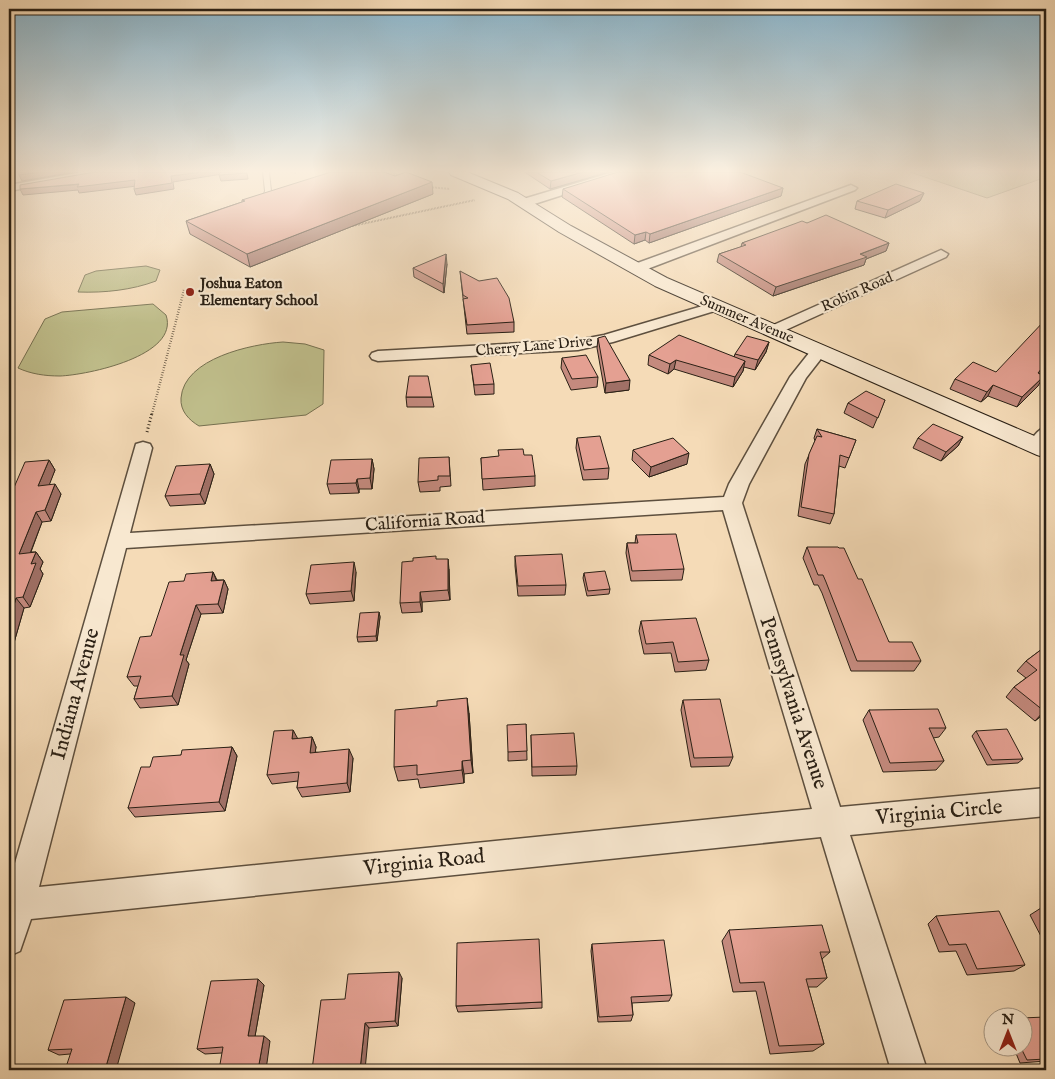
<svg xmlns="http://www.w3.org/2000/svg" width="1055" height="1079" viewBox="0 0 1055 1079" font-family="'IM FELL English',serif">
<style>
.green{fill:#c0bf8c;stroke:#757050}
.lines{fill:none;stroke-linecap:round;stroke-linejoin:round}
.lane-casing{stroke:#5d4f3e;stroke-width:2}
.street-casing{stroke:#5d4f3e;stroke-width:3}
.secondary-casing{stroke:#2a2015;stroke-width:2}
.path-far2{stroke:#2a2015;stroke-width:2;stroke-dasharray:0.5 1;stroke-linecap:butt}
.path-far1{stroke:#2a2015;stroke-width:2.5;stroke-dasharray:0.5 2;stroke-linecap:butt}
.path{stroke:#2a2015;stroke-width:3;stroke-dasharray:1 2.5;stroke-linecap:butt}
.lane{fill:#f8e8d0;fill-rule:evenodd}
.street{fill:#f8e8d0;fill-rule:evenodd}
.secondary{fill:#f8e8d0;fill-rule:evenodd}
.wall{fill:#c48a7e;stroke:#2a2015}
.shaded-wall{fill:#a07066;stroke:#2a2015}
.building{fill:#e4a092;stroke:#2a2015}
.poi-dot{fill:#8f2418;stroke:#f8e8d0;stroke-width:2}
.labels{text-anchor:middle;dominant-baseline:central;stroke-width:4.5;stroke-linejoin:round;paint-order:stroke}
.far-poi-label{font-size:15px;font-weight:bold;fill:#2a2015;stroke:#f8e8d0;text-anchor:start}
.far-street-label{font-size:15px;fill:#2a2015;stroke:#f8e8d0}
.street-label{font-size:18px;fill:#2a2015;stroke:#f8e8d0}
.near-street-label{font-size:21px;fill:#2a2015;stroke:#f8e8d0}
</style>
<rect width="100%" height="100%" fill="#f5dbb7"/>
<filter id="stains"><feTurbulence type="fractalNoise" baseFrequency=".004" numOctaves="4"/><feColorMatrix values="0 0 0 0 .2 0 0 0 0 .09 0 0 0 0 .02 0 0 0 .5 -.17"/></filter>
<radialGradient id="worn" r=".72"><stop offset=".6" stop-color="#630" stop-opacity="0"/><stop offset="1" stop-color="#630" stop-opacity=".3"/></radialGradient>
<g class="green">
<polygon points="910,172 1046,172 1046,177 987,198"/>
<path d="M146 266 160 270 156 281C132 290 105 293 78 292L85 275 96 271Z"/>
<path d="M153 304 166 315C180 356 87 375 60 376 45 376 31 374 18 368L45 319 62 312Z"/>
<path d="M283 342 305 344 324 350 323 404 306 415 199 426C189 420 180 411 181 398 184 358 252 344 283 342Z"/>
</g>
<g class="lines">
<g class="lane-casing">
<polygon id="lane" points="263,172 269,172 271,191 269,197 266,199 263,197 265,191"/>
</g>
<g class="street-casing">
<g id="street">
<polygon points="83,172 105,172 99,175 9,191 9,185"/>
<polygon points="614,172 630,172 628,174 528,206 524,207 518,203 520,200"/>
<polygon points="851,185 857,188 855,190 642,271 632,271 630,268 632,265"/>
<polygon points="941,250 948,254 946,257 779,333 769,333 766,330 769,327"/>
<polygon points="716,302 721,303 723,306 721,309 613,342 578,350 378,361 372,359 370,356 372,353 378,351 578,340 604,335"/>
<path d="M819 346 825 348 827 351 806 378 749 484 742 503 840 807 1046 788V816L850 835 927 1070H891L821 837 31 919 20 951 9 956V884L136 444 143 442 150 444 152 448 130 533 724 497 729 484 790 377 813 348ZM723 510 812 809 39 887 126 548Z"/>
<path d="M1046 427C1047 441 1047 455 1029 450L1027 446C1032 438 1037 430 1046 427Z"/>
</g>
</g>
<g class="secondary-casing">
<polygon id="secondary" points="449,172 467,172 518,193 571,226 667,278 1046,441 1046,458 1037,455 655,286 559,232 508,199 451,175"/>
</g>
<g class="path-far2">
<polyline points="291,172 296,173"/>
<polyline points="389,172 400,176"/>
<polyline points="429,187 450,189"/>
<polyline points="352,226 475,200"/>
</g>
<polyline class="path-far1" points="152,414 184,290"/>
<polyline class="path" points="147,432 152,413"/>
<use href="#lane" class="lane"/>
<use href="#street" class="street"/>
<use href="#secondary" class="secondary"/>
</g>
<g class="wall">
<polygon points="526,172 609,172 550,189 526,173"/>
<polygon points="647,173 783,188 781,196 649,243 645,240 634,244 562,197 563,189"/>
<polygon points="395,176 433,194 250,267 190,234 186,221 242,202 242,200"/>
<polygon points="924,193 920,201 885,218 855,209 857,201"/>
<polygon points="807,223 889,243 886,251 866,259 864,265 773,296 717,262 719,254 741,247 742,243"/>
<polygon points="447,264 444,293 414,277 413,268"/>
<polygon points="460,271 514,322 514,332 467,334"/>
<polygon points="598,338 629,390 605,393 597,348"/>
<polygon points="769,342 766,352 755,370 744,367 743,371 733,387 674,369 668,374 648,365 649,355 734,357 735,354"/>
<polygon points="562,358 598,377 597,387 571,390 561,368"/>
<polygon points="471,365 494,384 494,394 475,395"/>
<polygon points="1040,374 1038,386 1017,407 988,396 981,402 950,389 955,379"/>
<polygon points="406,397 432,397 434,407 407,407"/>
<polygon points="885,400 873,428 844,413 848,403"/>
<polygon points="817,429 856,440 845,468 839,466 834,514 830,524 798,516 805,464 815,441 814,438"/>
<polygon points="963,437 958,446 941,461 913,448 918,438"/>
<polygon points="577,438 609,468 608,479 583,480 576,448"/>
<polygon points="633,450 687,464 649,477 632,460"/>
<polygon points="524,455 535,476 535,486 483,490 481,458"/>
<polygon points="449,457 451,486 440,487 440,491 420,492 418,482"/>
<polygon points="372,459 374,469 372,489 359,489 359,493 330,494 327,484"/>
<polygon points="49,460 55,470 49,484 61,494 51,521 42,522 31,552 36,552 43,562 40,569 43,574 30,607 24,608 9,660 9,499"/>
<polygon points="210,464 214,474 205,504 170,506 165,496"/>
<polygon points="636,535 684,569 682,580 631,581 626,553 627,543 635,543"/>
<polygon points="807,547 889,642 921,661 914,671 851,671 822,593 818,585 814,585 803,558"/>
<polygon points="515,556 566,585 565,595 518,596 515,566"/>
<polygon points="437,559 449,569 450,600 422,602 422,612 402,613 400,603"/>
<polygon points="213,572 217,580 224,580 228,589 223,613 201,614 186,660 189,664 178,705 140,708 134,699 138,686 134,686 127,677 184,581"/>
<polygon points="356,572 354,601 310,604 306,594"/>
<polygon points="584,573 610,589 609,594 587,596 583,578"/>
<polygon points="379,612 380,617 377,641 358,642 357,637"/>
<polygon points="641,621 709,660 706,670 675,672 671,653 644,654 639,631"/>
<polygon points="1046,646 1046,712 1035,721 1006,697 1014,687 1026,678 1017,671 1026,661"/>
<polygon points="683,700 733,757 729,766 691,767 681,710"/>
<polygon points="869,710 946,728 939,737 933,738 944,761 936,770 883,772 863,720"/>
<polygon points="469,713 473,773 464,774 464,783 420,788 418,779 398,781 394,767"/>
<polygon points="526,724 527,760 508,761 508,752"/>
<polygon points="293,730 297,739 312,737 316,747 315,752 353,758 350,792 302,797 297,788 298,781 272,784 267,775"/>
<polygon points="976,731 1023,759 1018,763 987,765 972,736"/>
<polygon points="531,735 577,766 576,775 532,776"/>
<polygon points="232,747 237,756 225,811 135,817 128,808 150,767 181,755"/>
<polygon points="1046,907 1046,946 1030,915 1041,908"/>
<polygon points="936,916 1025,965 1014,971 967,975 956,951 939,952 928,924"/>
<polygon points="729,930 830,952 822,959 827,978 817,987 808,987 824,1044 813,1051 770,1054 756,991 733,992 722,941"/>
<polygon points="592,944 672,995 669,1001 632,1003 633,1015 631,1021 598,1022 591,951"/>
<polygon points="402,978 398,1026 369,1028 345,999"/>
<polygon points="258,979 264,985 255,1036 270,1041 222,1053 205,1054 197,1049"/>
<polygon points="542,1002 542,1008 458,1012 456,1006"/>
<polygon points="135,1003 70,1054 59,1055 48,1050"/>
<polygon points="1046,1019 1046,1061 1020,1063 1013,1046 1022,1046"/>
</g>
<g class="shaded-wall">
<polygon points="40,172 75,172 22,181 19,175"/>
<polygon points="201,172 221,172 222,174 173,182 174,189 136,195 134,189 171,176"/>
<polygon points="583,172 609,172 550,189 551,181"/>
<polygon points="247,173 248,179 221,181 219,175"/>
<polygon points="135,180 137,186 79,193 78,190 23,195 20,189"/>
<polygon points="432,182 433,194 250,267 247,254"/>
<polygon points="783,188 781,196 649,243 650,234"/>
<polygon points="924,193 920,201 885,218 888,210"/>
<polygon points="646,232 645,240 634,244 635,235"/>
<polygon points="889,243 886,251 866,259 864,265 773,296 776,287"/>
<polygon points="446,254 447,264 444,293 443,284"/>
<polygon points="769,342 766,352 755,370 758,360"/>
<polygon points="676,360 674,369 668,374 670,364"/>
<polygon points="745,361 743,371 733,387 735,377"/>
<polygon points="1046,363 1046,366 1032,383 1038,373"/>
<polygon points="1044,376 1038,386 1017,407 1022,397"/>
<polygon points="630,380 629,390 605,393 606,383"/>
<polygon points="993,385 988,396 981,402 987,392"/>
<polygon points="963,437 958,446 941,461 946,452"/>
<polygon points="689,453 687,464 649,477 651,467"/>
<polygon points="372,459 374,469 372,489 370,478"/>
<polygon points="49,460 55,470 45,496 38,486"/>
<polygon points="210,464 214,474 205,504 200,494"/>
<polygon points="357,479 359,489 359,493 356,483"/>
<polygon points="55,484 61,494 51,521 45,510"/>
<polygon points="36,512 42,522 26,564 19,554"/>
<polygon points="36,552 43,562 40,569 43,574 30,607 23,597 31,564"/>
<polygon points="448,559 449,569 450,600 448,590"/>
<polygon points="354,562 356,572 354,601 351,591"/>
<polygon points="213,572 217,582 211,581"/>
<polygon points="224,580 228,589 223,613 218,604"/>
<polygon points="420,592 422,602 422,612 420,602"/>
<polygon points="16,598 24,608 9,660 9,622"/>
<polygon points="196,605 201,614 186,660 189,664 178,705 172,696 180,655"/>
<polygon points="379,612 380,617 377,641 376,636"/>
<polygon points="467,698 469,713 473,773 471,760"/>
<polygon points="1046,709 1046,712 1035,721 1044,711"/>
<polygon points="293,730 298,739 292,739"/>
<polygon points="312,737 316,747 314,762 310,753"/>
<polygon points="232,747 237,756 225,811 219,802"/>
<polygon points="349,749 353,758 350,792 347,783"/>
<polygon points="462,761 464,774 464,783 462,770"/>
<polygon points="399,972 402,978 398,1026 395,1021"/>
<polygon points="258,979 264,985 254,1042 248,1036"/>
<polygon points="126,997 135,1003 116,1070 105,1070"/>
<polygon points="365,1023 369,1028 365,1070 360,1070"/>
<polygon points="264,1036 270,1041 266,1070 258,1070"/>
</g>
<g class="building">
<polygon points="19,172 40,172 19,175"/>
<polygon points="95,172 201,172 171,176 172,183 134,189 135,180 77,187 79,184 20,189 20,185"/>
<polygon points="220,172 246,172 247,173 219,175"/>
<polygon points="331,172 384,172 395,176 406,172 432,182 247,254 186,221 245,201 242,200"/>
<polygon points="536,172 583,172 551,181"/>
<polygon points="618,172 646,172 647,173 651,172 740,172 783,188 650,234 646,232 635,235 563,189"/>
<polygon points="896,184 924,193 888,210 857,201"/>
<polygon points="826,215 889,243 860,254 867,257 776,287 719,254 746,245 742,243 794,224 802,221 807,223"/>
<polygon points="446,254 443,284 413,268"/>
<polygon points="460,271 479,281 497,278 509,298 514,322 467,325 463,299 468,298 463,295"/>
<polygon points="1046,319 1046,363 1038,373 1044,376 1022,397 993,385 987,392 955,379 973,362 996,372"/>
<polygon points="679,335 745,361 735,377 676,360 670,364 649,355"/>
<polygon points="605,336 630,380 606,383 598,338"/>
<polygon points="747,336 769,342 758,360 735,354"/>
<polygon points="586,355 598,377 572,379 562,358"/>
<polygon points="490,363 494,384 474,385 471,365"/>
<polygon points="409,376 428,376 432,397 406,397"/>
<polygon points="866,391 885,400 878,418 848,403"/>
<polygon points="933,424 963,437 946,452 918,438"/>
<polygon points="817,429 856,440 849,458 840,455 834,514 801,507 809,454 817,436 822,437"/>
<polygon points="600,436 609,468 584,470 577,438"/>
<polygon points="673,438 689,453 651,467 633,450"/>
<polygon points="523,449 524,455 532,455 535,476 482,479 481,458 499,456 498,450"/>
<polygon points="449,457 450,476 438,476 438,480 418,482 419,458"/>
<polygon points="372,459 370,478 357,479 356,483 327,484 331,460"/>
<polygon points="49,460 38,486 55,484 45,510 36,512 19,554 36,552 31,564 36,563 23,597 16,598 9,622 9,499 25,462"/>
<polygon points="210,464 200,494 165,496 176,466"/>
<polygon points="676,534 684,569 632,571 627,543 638,543 636,535"/>
<polygon points="807,547 838,547 839,548 844,548 858,579 862,579 889,642 912,642 921,661 857,661 826,582 823,575 818,575"/>
<polygon points="562,554 566,585 518,586 515,556"/>
<polygon points="436,556 436,559 448,559 448,590 420,592 420,602 400,603 402,562 413,561 413,558"/>
<polygon points="354,562 351,591 306,594 311,565"/>
<polygon points="605,571 610,589 588,591 584,573"/>
<polygon points="213,572 211,581 224,580 218,604 196,605 180,655 184,655 172,696 134,699 141,676 127,677 140,637 151,636 169,582 184,581 186,574"/>
<polygon points="379,612 376,636 357,637 360,613"/>
<polygon points="696,618 709,660 678,662 673,642 646,644 641,621"/>
<polygon points="1046,646 1046,709 1044,711 1014,687 1037,670 1026,661"/>
<polygon points="467,698 471,760 462,761 462,770 417,775 417,765 394,767 395,710 437,706 437,701"/>
<polygon points="720,699 733,757 694,758 683,700"/>
<polygon points="938,709 946,728 929,728 944,761 890,763 869,710"/>
<polygon points="526,724 527,751 508,752 507,725"/>
<polygon points="1007,729 1023,759 992,760 976,731"/>
<polygon points="293,730 292,739 312,737 310,753 349,749 347,783 297,788 299,772 267,775 274,731"/>
<polygon points="574,733 577,766 532,767 531,735"/>
<polygon points="232,747 219,802 128,808 141,767 150,767 153,757 181,755 182,750"/>
<polygon points="1046,907 1046,917 1041,908"/>
<polygon points="999,911 1025,965 977,969 966,944 949,945 936,916"/>
<polygon points="822,925 830,952 820,952 827,978 806,979 824,1044 779,1046 764,982 740,983 729,930"/>
<polygon points="539,939 542,1002 456,1006 457,943"/>
<polygon points="664,940 672,995 631,997 633,1015 599,1017 592,944"/>
<polygon points="399,972 395,1021 365,1023 360,1070 312,1070 321,1000 345,999 348,974"/>
<polygon points="258,979 248,1036 264,1036 258,1070 219,1070 223,1047 197,1049 211,981"/>
<polygon points="126,997 105,1070 65,1070 72,1049 48,1050 64,1000"/>
<polygon points="1045,1017 1046,1019 1046,1059 1027,1060 1020,1046 1022,1046 1022,1018"/>
</g>
<linearGradient id="sky" x2="0" y2="1"><stop stop-color="#89b7d0"/><stop offset="0.53" stop-color="#faefdf"/><stop offset="1" stop-color="#faefdf" stop-opacity="0"/></linearGradient>
<rect width="1055" height="323" fill="url(#sky)"/>
<circle class="poi-dot" cx="190" cy="292" r="5"/>
<g class="labels">
<g class="far-poi-label">
<text x="200" y="283">Joshua Eaton<tspan x="200" dy="17">Elementary School</tspan></text>
</g>
<g class="far-street-label">
<text transform="translate(857 292) rotate(-24)">Robin Road</text>
<text transform="translate(747 319) rotate(23)">Summer Avenue</text>
<text transform="translate(534 346) rotate(-5)">Cherry Lane Drive</text>
</g>
<g class="street-label">
<text transform="translate(425 522) rotate(-4)">California Road</text>
</g>
<g class="near-street-label">
<text transform="translate(76 694) rotate(-75)">Indiana Avenue</text>
<text transform="translate(793 703) rotate(72)">Pennsylvania Avenue</text>
<text transform="translate(939 813) rotate(-5)">Virginia Circle</text>
<text transform="translate(424 863) rotate(-6)">Virginia Road</text>
</g>
</g>
<rect width="1055" height="1079" fill="none" stroke="#f5dbb7" stroke-width="30"/>
<rect x="10" y="10" width="1035" height="1059" fill="none" stroke="#2a2015" stroke-width="2.5"/>
<rect x="15" y="15" width="1025" height="1049" fill="none" stroke="#2a2015"/>
<g transform="translate(1008 1032)"><circle r="24" fill="#f8e8d0" stroke="#a69885"/>
<path d="M0-4L9 19L0 12L-9 19Z" fill="#8f2418"/>
<text y="-8" font-size="14" font-weight="bold" text-anchor="middle" fill="#2a2015">N</text>
</g>
<rect width="100%" height="100%" filter="url(#stains)"/>
<rect width="100%" height="100%" fill="url(#worn)"/>
</svg>
